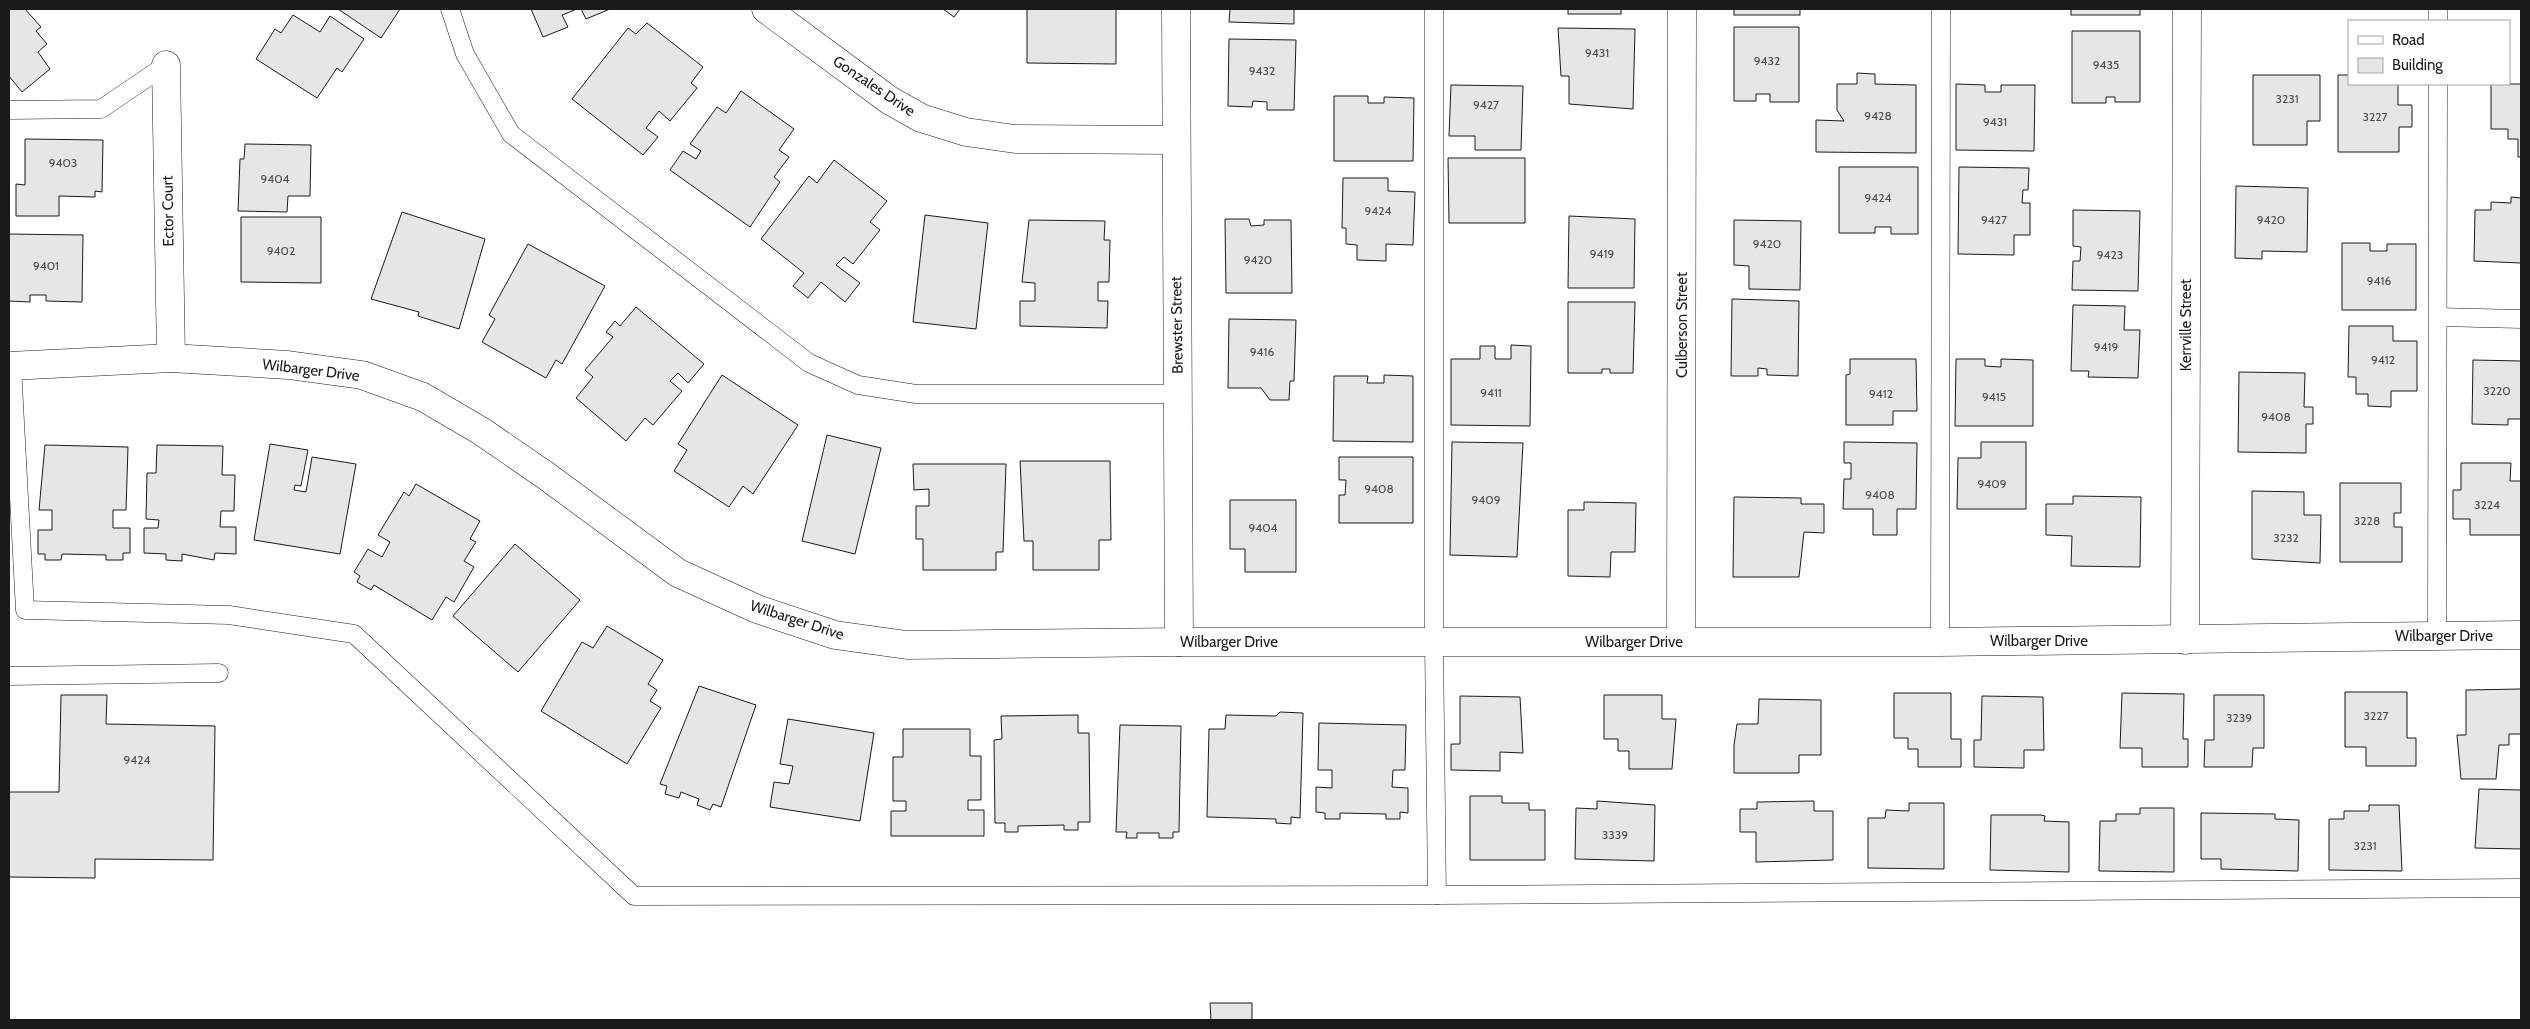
<svg xmlns="http://www.w3.org/2000/svg" width="2530" height="1029" viewBox="0 0 2530 1029" font-family="Cabin,sans-serif">
<style>
.building{fill:#e6e6e6;stroke:#1a1a1a}
.lines{fill:none;stroke-linecap:round;stroke-linejoin:round}
.lane-casing{stroke:#1a1a1a;stroke-width:19}
.street-casing{stroke:#1a1a1a;stroke-width:29}
.lane{stroke:#fff;stroke-width:18}
.street{stroke:#fff;stroke-width:28}
.labels{text-anchor:middle;dominant-baseline:central;stroke-width:4;stroke-linejoin:round;paint-order:stroke}
.number-label{font-size:12px;fill:#4d4d4d}
.street-label{font-size:15px;fill:#1a1a1a;stroke:#fff}
</style>
<rect width="100%" height="100%" fill="#fff"/>
<g class="building">
<polygon points="9,9 25,9 41,27 36,31 47,44 38,52 50,69 22,92 9,76"/>
<polygon points="338,9 400,9 381,38"/>
<polygon points="531,9 577,9 562,15 568,27 543,37"/>
<polygon points="581,9 610,9 586,19"/>
<polygon points="943,9 960,9 954,17"/>
<polygon points="1027,9 1116,9 1116,64 1027,63"/>
<polygon points="1230,9 1294,9 1294,24 1229,22"/>
<rect x="1568" y="9" width="53" height="5"/>
<rect x="1734" y="9" width="66" height="6"/>
<rect x="2071" y="9" width="69" height="6"/>
<polygon points="293,15 320,32 330,16 364,39 342,72 337,68 317,98 256,59 275,29 281,33"/>
<polygon points="647,23 703,67 691,83 697,88 670,121 659,111 646,128 658,137 643,155 572,99 628,28 636,34"/>
<polygon points="1734,27 1799,27 1799,102 1770,102 1770,94 1756,94 1756,101 1734,101"/>
<polygon points="1558,28 1635,29 1633,109 1569,104 1569,76 1561,76"/>
<polygon points="2072,31 2140,31 2140,102 2115,102 2115,97 2106,97 2106,103 2072,103"/>
<polygon points="1229,39 1296,40 1294,110 1267,110 1267,102 1253,101 1252,107 1228,106"/>
<polygon points="1857,73 1875,74 1875,84 1916,85 1916,153 1816,152 1816,120 1844,121 1837,110 1837,84 1857,84"/>
<polygon points="2253,75 2320,75 2320,121 2307,121 2307,145 2253,145"/>
<polygon points="2338,75 2349,75 2349,84 2398,84 2398,105 2412,105 2412,127 2399,127 2399,152 2338,152"/>
<polygon points="1956,84 1985,85 1985,92 2001,92 2001,85 2035,85 2034,151 1956,150"/>
<polygon points="2491,84 2521,84 2521,157 2518,157 2518,139 2508,139 2508,129 2491,129"/>
<polygon points="1451,85 1523,86 1521,150 1475,150 1475,136 1449,136"/>
<polygon points="741,91 794,129 779,150 789,157 774,177 780,182 750,227 670,170 683,151 696,159 701,151 690,144 717,107 726,113"/>
<polygon points="1334,96 1368,96 1368,103 1384,103 1384,97 1414,98 1413,161 1334,161"/>
<polygon points="25,139 103,140 102,192 95,191 95,197 59,196 59,216 16,216 16,184 25,185"/>
<polygon points="245,144 311,145 310,196 288,196 287,212 238,211 240,159 244,159"/>
<polygon points="1448,158 1525,158 1525,223 1449,223"/>
<polygon points="834,160 887,201 870,222 880,230 853,264 844,257 836,265 860,283 845,302 821,282 808,298 793,286 804,273 761,239 809,176 817,183"/>
<polygon points="1839,167 1918,167 1918,234 1891,234 1891,227 1875,227 1875,233 1839,233"/>
<polygon points="1959,167 2029,168 2028,190 2023,190 2022,203 2030,203 2030,235 2014,235 2014,255 1958,254"/>
<polygon points="1343,178 1388,178 1388,191 1415,192 1413,245 1386,244 1386,261 1357,260 1357,245 1346,244 1346,228 1342,228"/>
<polygon points="2236,186 2308,188 2307,252 2262,251 2262,259 2235,258"/>
<polygon points="2511,197 2521,198 2521,263 2474,261 2475,210 2491,210 2491,202 2511,203"/>
<polygon points="2073,210 2140,211 2138,291 2072,290 2073,261 2080,261 2081,247 2073,246"/>
<polygon points="402,212 485,239 459,329 418,316 419,312 371,299"/>
<polygon points="925,215 988,223 976,329 913,322"/>
<polygon points="1569,216 1635,219 1634,288 1568,288"/>
<polygon points="241,217 321,217 321,283 241,282"/>
<polygon points="1225,219 1249,219 1251,226 1264,225 1264,220 1291,220 1292,293 1226,293"/>
<polygon points="1029,220 1105,221 1104,240 1110,240 1109,282 1098,282 1098,301 1108,301 1107,328 1020,326 1020,301 1035,301 1035,283 1022,282"/>
<polygon points="1734,220 1801,221 1800,290 1749,289 1749,266 1734,265"/>
<polygon points="9,234 83,235 82,302 46,301 46,295 30,295 30,302 9,301"/>
<polygon points="2342,243 2370,243 2370,251 2387,251 2387,244 2416,244 2416,310 2342,310"/>
<polygon points="528,244 605,286 562,364 556,360 546,378 482,342 495,319 489,315"/>
<polygon points="1732,299 1799,301 1798,376 1767,375 1767,369 1758,368 1758,376 1731,376"/>
<polygon points="1568,302 1635,302 1633,373 1610,373 1610,369 1602,369 1602,373 1568,373"/>
<polygon points="2073,305 2125,306 2124,330 2140,330 2138,378 2088,377 2089,371 2071,371"/>
<polygon points="636,307 704,364 688,383 678,373 670,381 682,391 653,425 645,418 626,441 576,398 593,377 585,370 613,337 606,332 615,321 620,326"/>
<polygon points="1229,319 1296,320 1294,381 1290,381 1289,400 1270,400 1261,388 1228,388"/>
<polygon points="2349,326 2393,326 2393,341 2417,341 2417,391 2391,391 2391,407 2368,406 2368,394 2356,394 2356,377 2348,377"/>
<polygon points="1511,345 1531,346 1530,426 1451,425 1451,359 1480,359 1480,346 1495,346 1495,359 1511,359"/>
<polygon points="1850,359 1916,359 1917,411 1893,411 1893,425 1846,425 1846,375 1850,374"/>
<polygon points="1956,359 1985,359 1985,366 2001,367 2001,359 2033,360 2033,426 1955,426"/>
<polygon points="2473,360 2521,361 2521,419 2508,419 2508,425 2472,424"/>
<polygon points="2239,372 2305,373 2304,407 2313,407 2313,424 2306,424 2306,453 2238,452"/>
<polygon points="722,375 798,425 753,494 743,486 729,507 674,471 687,450 678,444"/>
<polygon points="1384,375 1413,376 1413,442 1333,441 1334,376 1368,376 1367,383 1384,383"/>
<polygon points="827,435 881,448 855,554 802,541"/>
<polygon points="1452,442 1523,443 1517,557 1450,555"/>
<polygon points="1844,442 1917,443 1916,509 1897,509 1897,535 1873,535 1873,509 1843,509 1844,479 1851,479 1851,463 1844,463"/>
<polygon points="1981,442 2026,442 2026,509 1957,509 1958,458 1981,458"/>
<polygon points="270,444 308,450 301,486 295,485 294,490 306,492 312,457 356,464 340,554 254,540"/>
<polygon points="45,445 128,447 126,510 113,510 113,528 130,528 130,553 123,553 123,560 106,560 106,555 62,554 61,560 45,560 45,554 38,554 38,530 52,530 52,510 39,510"/>
<polygon points="157,445 223,446 222,475 235,475 234,511 221,511 220,527 236,527 236,554 215,553 214,560 182,554 182,561 166,560 166,554 144,553 144,528 158,528 159,520 146,519 147,473 156,473"/>
<polygon points="1339,457 1413,457 1413,523 1339,523 1339,495 1345,495 1346,480 1339,480"/>
<polygon points="1020,461 1110,461 1111,540 1099,540 1099,570 1033,570 1033,541 1024,541"/>
<polygon points="2461,463 2511,463 2510,481 2521,481 2521,535 2470,535 2470,519 2453,519 2453,490 2461,490"/>
<polygon points="913,464 1006,464 1003,552 996,552 996,570 923,570 923,539 916,539 916,506 929,506 929,489 914,490"/>
<polygon points="2340,483 2401,483 2401,513 2394,513 2394,527 2402,527 2402,562 2340,562"/>
<polygon points="416,484 480,521 470,539 476,542 464,561 474,567 454,602 446,597 432,620 374,585 371,590 357,582 360,576 354,572 368,549 382,557 390,542 378,535 404,492 409,496"/>
<polygon points="2252,491 2304,492 2304,515 2321,515 2320,563 2252,559"/>
<polygon points="2073,496 2141,497 2140,567 2071,566 2072,536 2046,535 2046,504 2073,504"/>
<polygon points="1734,497 1801,498 1801,504 1824,504 1824,533 1804,532 1799,577 1733,577"/>
<polygon points="1230,500 1296,500 1296,572 1245,572 1245,549 1230,549"/>
<polygon points="1584,502 1636,503 1635,552 1611,552 1610,577 1568,576 1568,510 1584,510"/>
<polygon points="515,544 580,600 518,672 453,616"/>
<polygon points="607,626 663,660 648,684 657,690 650,701 661,708 627,764 541,711 582,642 593,648"/>
<polygon points="699,686 756,705 721,807 713,804 710,810 697,805 699,799 681,792 679,798 665,794 667,786 660,784"/>
<polygon points="2521,689 2521,734 2509,734 2509,745 2499,745 2496,779 2461,779 2457,735 2466,735 2466,690"/>
<polygon points="2345,692 2407,692 2407,738 2416,738 2416,766 2366,766 2366,747 2345,747"/>
<polygon points="1894,693 1951,693 1951,739 1961,739 1961,767 1918,767 1918,749 1908,749 1908,738 1894,738"/>
<polygon points="2122,693 2184,694 2183,739 2188,739 2188,767 2142,767 2142,748 2120,748"/>
<polygon points="61,695 107,695 106,724 215,726 213,860 95,859 95,878 9,877 9,792 59,792"/>
<polygon points="1604,695 1662,695 1662,719 1676,719 1672,769 1629,769 1629,751 1618,751 1618,739 1604,739"/>
<polygon points="2214,695 2264,695 2264,748 2253,748 2252,767 2204,767 2205,740 2214,740"/>
<polygon points="1460,696 1520,697 1523,753 1500,752 1500,771 1451,770 1451,744 1460,744"/>
<polygon points="1982,696 2043,697 2044,750 2024,750 2024,768 1974,767 1974,740 1981,740"/>
<polygon points="1759,699 1821,700 1821,755 1799,755 1799,773 1734,773 1734,745 1737,724 1758,724"/>
<polygon points="1280,712 1303,713 1300,818 1291,817 1291,824 1276,823 1276,819 1207,817 1209,729 1225,729 1226,715 1276,716"/>
<polygon points="1078,715 1078,733 1089,733 1090,822 1078,822 1078,830 1064,830 1064,825 1018,826 1018,832 1005,832 1005,823 995,823 994,740 1002,739 1001,716"/>
<polygon points="788,719 874,733 860,821 770,807 774,782 789,784 793,766 780,764"/>
<polygon points="1319,723 1406,725 1405,770 1393,770 1392,787 1408,788 1408,813 1400,812 1400,819 1386,819 1386,814 1340,813 1340,819 1325,819 1325,813 1316,812 1316,787 1332,788 1332,770 1318,770"/>
<polygon points="1120,725 1181,726 1179,832 1173,832 1173,838 1159,838 1159,833 1137,833 1137,838 1126,838 1127,832 1116,832"/>
<polygon points="903,729 970,729 970,756 981,756 981,800 968,800 968,810 984,810 984,836 891,836 891,811 906,811 906,801 893,801 893,757 903,757"/>
<polygon points="2479,789 2521,790 2521,849 2475,848"/>
<polygon points="1470,796 1502,796 1502,803 1529,803 1529,810 1545,810 1545,860 1470,860"/>
<polygon points="1597,801 1655,805 1654,861 1575,859 1576,808 1597,809"/>
<polygon points="1814,801 1814,811 1833,811 1833,860 1756,862 1756,832 1740,832 1740,809 1757,809 1757,802"/>
<polygon points="1909,803 1944,803 1944,869 1868,868 1868,818 1885,818 1886,810 1909,811"/>
<polygon points="2369,805 2399,805 2402,871 2329,870 2329,819 2344,819 2344,811 2369,811"/>
<polygon points="2140,808 2174,808 2174,872 2099,871 2100,821 2116,821 2116,814 2140,814"/>
<polygon points="2201,813 2275,814 2275,819 2299,820 2298,871 2221,869 2221,859 2201,859"/>
<polygon points="1991,815 2041,815 2045,816 2044,821 2069,822 2069,872 1990,870"/>
<polygon points="1210,1003 1252,1003 1252,1020 1211,1020"/>
</g>
<g class="lines">
<g class="lane-casing">
<g id="lane">
<polyline points="450,9 465,54 511,134 809,363 858,385 916,394 1178,394"/>
<polyline points="1434,9 1434,642 1437,895 2521,888"/>
<polyline points="2438,9 2438,21"/>
<polyline points="9,110 101,109 166,65"/>
<polyline points="2438,317 2521,319"/>
<polyline points="12,366 25,610 229,615 354,634 634,896 1437,895"/>
<polyline points="2437,635 2438,84"/>
<polyline points="1940,642 1941,9"/>
<polyline points="9,676 219,673"/>
</g>
</g>
<g class="street-casing">
<g id="street">
<polyline points="766,9 889,100 921,118 966,132 1015,139 1175,140"/>
<polyline points="1176,9 1179,642"/>
<polyline points="166,65 171,358"/>
<polyline points="9,366 171,358 288,365 362,375 423,397 481,431 545,475 678,573 757,609 835,635 907,645 1179,642 1940,642 2521,635"/>
<polyline points="2185,640 2187,9"/>
<polyline points="1681,641 1682,9"/>
</g>
</g>
<use href="#lane" class="lane"/>
<use href="#street" class="street"/>
</g>
<g class="labels">
<g class="number-label">
<text x="1597" y="52">9431</text>
<text x="1767" y="60">9432</text>
<text x="2106" y="64">9435</text>
<text x="1262" y="70">9432</text>
<text x="2287" y="98">3231</text>
<text x="1486" y="104">9427</text>
<text x="1878" y="115">9428</text>
<text x="2375" y="116">3227</text>
<text x="1995" y="121">9431</text>
<text x="63" y="162">9403</text>
<text x="275" y="178">9404</text>
<text x="1878" y="197">9424</text>
<text x="1378" y="210">9424</text>
<text x="1994" y="219">9427</text>
<text x="2271" y="219">9420</text>
<text x="1767" y="243">9420</text>
<text x="281" y="250">9402</text>
<text x="1602" y="253">9419</text>
<text x="2110" y="254">9423</text>
<text x="1258" y="259">9420</text>
<text x="46" y="265">9401</text>
<text x="2379" y="280">9416</text>
<text x="2106" y="346">9419</text>
<text x="1262" y="351">9416</text>
<text x="2383" y="359">9412</text>
<text x="2497" y="390">3220</text>
<text x="1491" y="392">9411</text>
<text x="1881" y="393">9412</text>
<text x="1994" y="396">9415</text>
<text x="2276" y="416">9408</text>
<text x="1992" y="483">9409</text>
<text x="1379" y="488">9408</text>
<text x="1880" y="494">9408</text>
<text x="1486" y="499">9409</text>
<text x="2487" y="504">3224</text>
<text x="2367" y="520">3228</text>
<text x="1263" y="527">9404</text>
<text x="2286" y="537">3232</text>
<text x="2376" y="715">3227</text>
<text x="2239" y="717">3239</text>
<text x="137" y="759">9424</text>
<text x="1615" y="834">3339</text>
<text x="2365" y="845">3231</text>
</g>
<g class="street-label">
<text transform="translate(874 86) rotate(34)">Gonzales Drive</text>
<text transform="translate(168 211) rotate(-91)">Ector Court</text>
<text transform="translate(1177 325) rotate(-91)">Brewster Street</text>
<text transform="translate(1682 325) rotate(-90)">Culberson Street</text>
<text transform="translate(2186 325) rotate(-90)">Kerrville Street</text>
<text transform="translate(311 370) rotate(7)">Wilbarger Drive</text>
<text transform="translate(797 620) rotate(18)">Wilbarger Drive</text>
<text x="2444" y="636">Wilbarger Drive</text>
<text x="2039" y="641">Wilbarger Drive</text>
<text x="1229" y="642">Wilbarger Drive</text>
<text x="1634" y="642">Wilbarger Drive</text>
</g>
</g>
<rect width="2530" height="1029" fill="none" stroke="#1a1a1a" stroke-width="20"/>
<rect x="2348" y="20" width="162" height="65" fill="#ffffff" stroke="#a3a3a3"/>
<rect x="2358" y="36" width="25" height="8" fill="#ffffff" stroke="#a3a3a3"/>
<text x="2392" y="45" font-size="15" fill="#1a1a1a">Road</text>
<rect x="2358" y="58" width="25" height="15" fill="#e6e6e6" stroke="#a3a3a3"/>
<text x="2392" y="70" font-size="15" fill="#1a1a1a">Building</text>
</svg>
